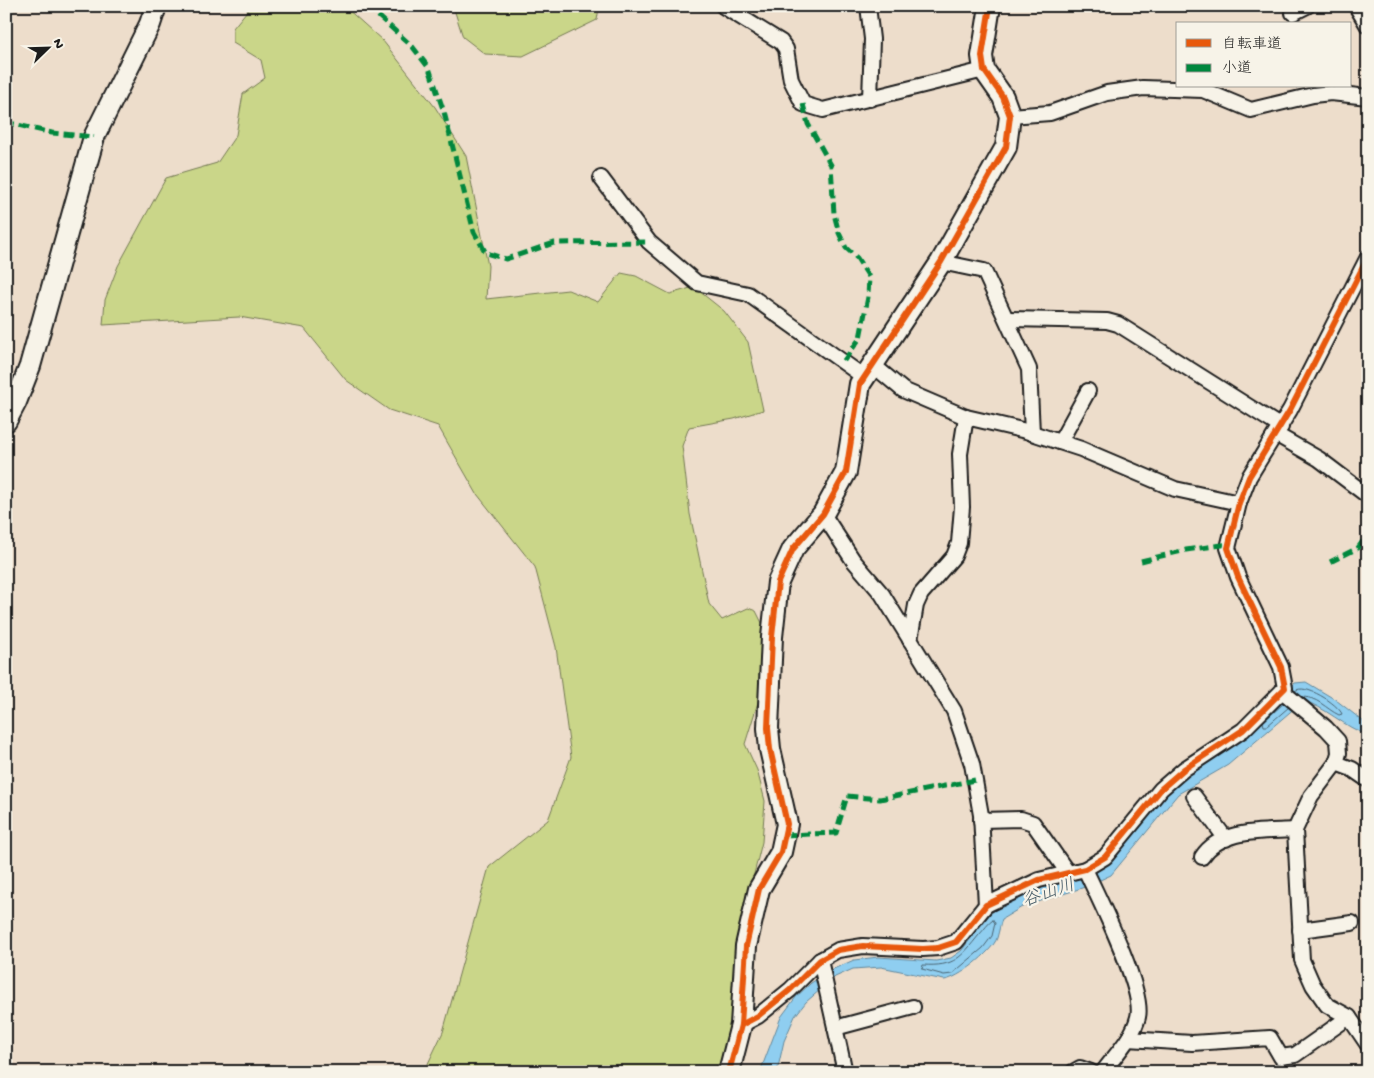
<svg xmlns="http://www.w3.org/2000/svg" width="1374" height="1078" viewBox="0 0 1374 1078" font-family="'Gochi Hand','Klee One',sans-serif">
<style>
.green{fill:#cad689;stroke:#737952}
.water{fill:#8fcef0;stroke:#61879b}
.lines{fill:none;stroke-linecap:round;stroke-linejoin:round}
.shore{stroke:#4a6371;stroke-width:1}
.street-casing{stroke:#1c1c1c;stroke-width:18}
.secondary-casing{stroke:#1c1c1c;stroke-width:24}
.street{stroke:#f7f3e8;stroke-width:14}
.secondary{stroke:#f7f3e8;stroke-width:20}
.quiet{stroke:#00873e;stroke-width:5;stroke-dasharray:10 5;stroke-linecap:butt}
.cycleway-casing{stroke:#f7f3e8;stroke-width:9}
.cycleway{stroke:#e8590c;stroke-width:6}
.labels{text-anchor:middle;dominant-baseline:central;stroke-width:4.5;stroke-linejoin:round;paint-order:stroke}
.water-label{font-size:18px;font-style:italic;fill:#445a66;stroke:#f7f3e8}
</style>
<rect width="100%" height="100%" fill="#edddcb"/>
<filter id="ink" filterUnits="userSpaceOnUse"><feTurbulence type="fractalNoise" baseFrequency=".02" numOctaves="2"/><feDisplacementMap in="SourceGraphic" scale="10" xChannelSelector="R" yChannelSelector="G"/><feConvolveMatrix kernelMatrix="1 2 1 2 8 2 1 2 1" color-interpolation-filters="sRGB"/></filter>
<g filter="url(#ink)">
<g class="green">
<polygon points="251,6 344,6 383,41 435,107 466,156 488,266 486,299 568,290 598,302 621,273 636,276 670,294 694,287 724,311 748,342 763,410 734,419 689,427 682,446 690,514 709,604 722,620 748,608 756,611 765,629 759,699 745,744 757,770 765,801 762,842 751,886 733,1027 716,1072 424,1072 443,1032 489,867 548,820 571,757 556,647 535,567 477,494 438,426 389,410 346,380 304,328 239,317 103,325 105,300 118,266 166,178 217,163 236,135 243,94 265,78 261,60 233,43 233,28"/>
<polygon points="453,6 598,6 599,8 597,20 523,56 485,54 463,37"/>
</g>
<path class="water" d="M1306 682 1336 700 1368 725V735C1345 728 1323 705 1303 701L1228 765 1178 794 1111 875 1085 887 1022 907 1002 919C1000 925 999 931 997 938 992 952 958 979 944 980L881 967 853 969 835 977 806 1002 795 1016 784 1041 777 1072H760L781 1017 796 997 811 983 831 970 854 960 878 957 936 961 951 958 961 951 990 914 1007 901 1044 886 1077 876 1179 781 1240 739 1295 683Z"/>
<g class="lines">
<g class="shore">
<path d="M1295 691C1304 682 1338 704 1342 714L1339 715C1326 709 1317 696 1301 697"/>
<polyline points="1284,703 1263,722 1264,726 1267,726 1289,707"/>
<path d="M993 920 995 923 992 936 983 948 952 974 944 975 922 969 923 965C955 967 961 957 979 935 984 930 988 923 993 920Z"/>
</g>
<g class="street-casing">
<g id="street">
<polyline points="723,6 781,42 786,49 791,80 803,104 823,110 984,70"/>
<polyline points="868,6 872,39 870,99"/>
<polyline points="1356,6 1368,26"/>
<polyline points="1293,13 1307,6"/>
<polyline points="1010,116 1050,113 1107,93 1143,88 1203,90 1251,110 1313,95 1331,93 1368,97"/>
<polyline points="601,178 649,242 697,283 748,294 864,377"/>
<polyline points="941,262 984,271 1029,369 1032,433"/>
<polyline points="1007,319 1107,321 1118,324 1281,427"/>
<polyline points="873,365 903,390 966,417 1026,431 1081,449 1175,489 1239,503"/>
<polyline points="1277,435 1319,459 1368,496"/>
<polyline points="1060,442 1088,391"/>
<polyline points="823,514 853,560 882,594 954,711 972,764 981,815 986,905"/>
<polyline points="910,640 916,605 921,594 954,556 959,543 962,507 960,454 966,417"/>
<polyline points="1282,691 1326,728 1338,741 1339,753 1336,763 1311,796 1295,830 1302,960 1313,985 1327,1005 1349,1017 1368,1045"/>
<polyline points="1336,763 1352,769 1368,780"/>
<polyline points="1194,796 1226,839"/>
<polyline points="981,820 1021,819 1033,823 1068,873"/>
<path d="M1202 857C1221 828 1264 832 1295 830"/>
<path d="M1085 869C1098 897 1145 990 1138 1017 1133 1038 1115 1055 1103 1072"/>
<polyline points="1300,930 1352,923"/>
<polyline points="820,960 845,1072"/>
<polyline points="741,1025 758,1016 790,990 820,960 838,950 863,946 923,949 938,948 956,942 986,905 1039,880 1085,869 1105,857 1161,789 1184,769 1243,730 1285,688 1281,667 1238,577 1228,548 1239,503 1249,477 1290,410 1368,257"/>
<polyline points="835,1028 913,1007"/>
<polyline points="1128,1039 1192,1043 1270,1038 1281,1057 1295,1055 1349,1017"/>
<polyline points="1073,1072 1080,1068 1091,1072"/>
</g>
</g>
<g class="secondary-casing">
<g id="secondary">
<polyline points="6,421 16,402 30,366 94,137 150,24 156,6"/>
<polyline points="729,1072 741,1025 746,946 759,889 781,852 787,824 770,749 768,728 772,637 778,582 793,549 823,514 846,472 860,384 941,262 1006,147 1010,116 1003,97 984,70 982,56 990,6"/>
</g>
</g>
<use href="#street" class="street"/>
<use href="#secondary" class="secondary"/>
<g class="quiet">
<polyline points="367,6 412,46 429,68 444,112 474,232 486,253 506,259 554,243 649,242"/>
<polyline points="803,104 808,124 831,165 834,214 839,233 846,248 857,258 869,277 868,297 860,338 843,362"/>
<polyline points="6,120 9,123 52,133 94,137"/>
<polyline points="1141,561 1186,550 1229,544"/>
<polyline points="1330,562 1358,548 1368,534"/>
<polyline points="785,835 836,833 847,796 880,799 975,780"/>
</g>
<g class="cycleway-casing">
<g id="cycleway">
<polyline points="741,1025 758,1016 790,990 820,960 838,950 863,946 923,949 938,948 956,942 986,905 1039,880 1085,869 1105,857 1161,789 1184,769 1243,730 1285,688 1281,667 1238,577 1228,548 1239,503 1249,477 1290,410 1368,257"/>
<polyline points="729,1072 741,1025 746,946 759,889 781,852 787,824 770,749 768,728 772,637 778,582 793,549 823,514 846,472 860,384 941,262 1006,147 1010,116 1003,97 984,70 982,56 990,6"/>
</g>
</g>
<use href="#cycleway" class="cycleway"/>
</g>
</g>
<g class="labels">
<g class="water-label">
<text transform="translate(1049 894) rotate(-19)">谷山川</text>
</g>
</g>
<rect width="1374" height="1078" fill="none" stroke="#f7f3e8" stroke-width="25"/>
<rect x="12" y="12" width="1349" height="1053" fill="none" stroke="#1c1c1c" stroke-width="2" filter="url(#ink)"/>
<rect x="1176" y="22" width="175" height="65" fill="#f7f3e8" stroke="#9f9d96"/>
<rect x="1186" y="39" width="25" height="8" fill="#e8590c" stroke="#9f9d96"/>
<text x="1222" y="48" font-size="15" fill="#1c1c1c">自転車道</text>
<rect x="1186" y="64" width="25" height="8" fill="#00873e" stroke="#9f9d96"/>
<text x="1222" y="72" font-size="15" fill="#1c1c1c">小道</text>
<g transform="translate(48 48) rotate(67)" stroke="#f7f3e8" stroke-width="4" paint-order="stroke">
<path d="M0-4L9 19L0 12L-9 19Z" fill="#1c1c1c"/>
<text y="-8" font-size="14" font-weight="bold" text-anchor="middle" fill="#1c1c1c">N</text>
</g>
</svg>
